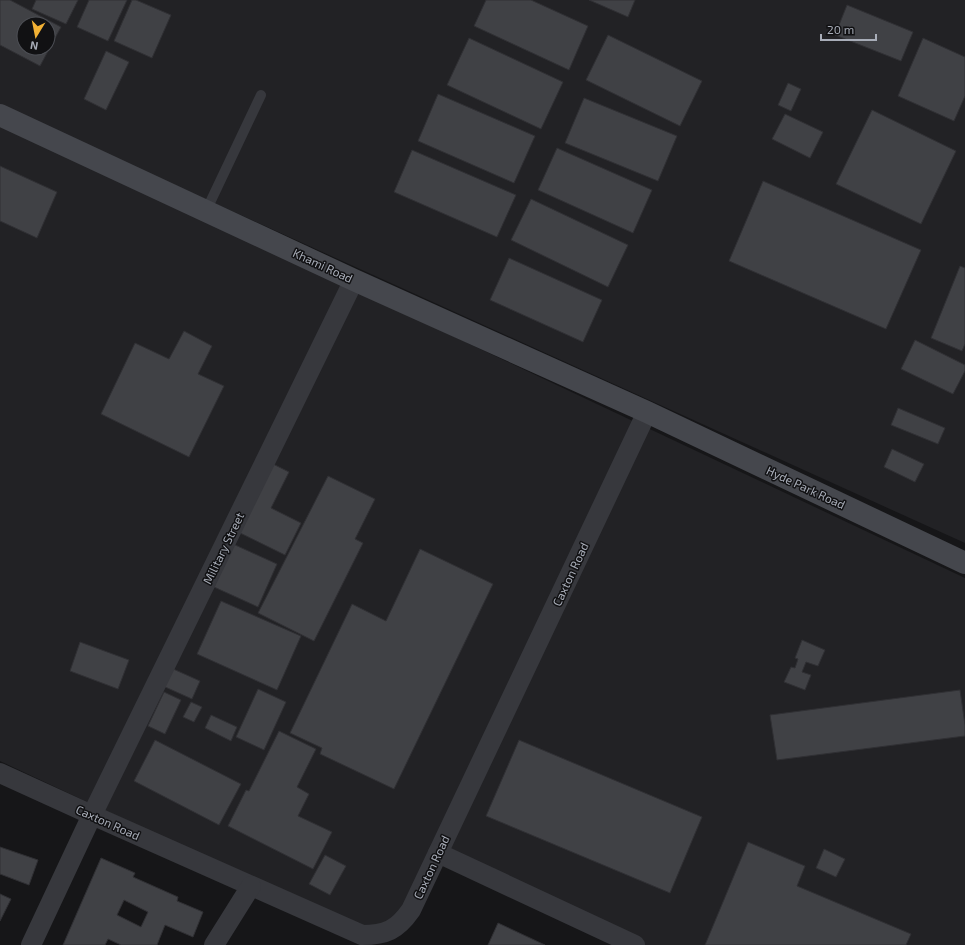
<svg xmlns="http://www.w3.org/2000/svg" width="965" height="945" viewBox="0 0 965 945" font-family="'Exo 2',sans-serif">
<style>
.built{fill:#222225;fill-rule:evenodd}
.building{fill:#404145;stroke:#303034;fill-rule:evenodd}
.lines{fill:none;stroke-linecap:round;stroke-linejoin:round}
.lane{stroke:#37383d;stroke-width:10}
.street{stroke:#37383d;stroke-width:20}
.secondary{stroke:#45474d;stroke-width:22}
.labels{text-anchor:middle;dominant-baseline:central;stroke-width:3;stroke-linejoin:round;paint-order:stroke}
.street-label{font-size:12px;fill:#a8adb8;stroke:#111113}
</style>
<rect width="100%" height="100%" fill="#161618"/>
<g class="built">
<path d="M0 0H965V543L0 106ZM24 24H48V48H24Z"/>
<polygon points="0,122 965,578 965,945 638,945 435,849 402,918 362,931 0,761"/>
</g>
<g class="building">
<path d="M0 0H10L61 27 40 66 0 45ZM24 24H48V48H24Z"/>
<polygon points="36,0 78,0 66,24 32,9"/>
<polygon points="89,0 127,0 108,41 77,27"/>
<polygon points="132,0 136,0 171,15 152,58 114,41"/>
<polygon points="486,0 531,0 588,26 569,70 474,26"/>
<polygon points="589,0 635,0 628,17"/>
<polygon points="847,5 913,32 901,61 835,35"/>
<polygon points="608,35 702,81 680,126 586,80"/>
<polygon points="469,38 563,82 541,129 447,85"/>
<polygon points="923,38 965,57 965,96 954,121 898,96"/>
<polygon points="106,51 129,62 106,110 84,99"/>
<polygon points="788,83 801,89 791,111 778,105"/>
<polygon points="438,94 535,136 514,183 418,141"/>
<polygon points="584,98 677,136 658,181 565,143"/>
<polygon points="872,110 956,151 921,224 836,184"/>
<polygon points="785,114 823,132 810,158 772,139"/>
<polygon points="557,148 652,190 633,233 538,190"/>
<polygon points="412,150 516,195 497,237 394,192"/>
<polygon points="0,166 57,192 37,238 0,221"/>
<polygon points="763,181 921,250 886,329 729,261"/>
<polygon points="531,199 628,245 608,287 511,240"/>
<polygon points="509,258 602,300 583,342 490,300"/>
<polygon points="960,266 965,268 965,344 962,351 931,338"/>
<polygon points="184,331 212,346 198,374 224,386 189,457 101,414 135,343 169,359"/>
<polygon points="915,340 965,365 965,371 953,394 901,369"/>
<polygon points="898,408 945,428 938,444 891,425"/>
<polygon points="892,449 924,464 915,482 884,467"/>
<polygon points="271,463 289,472 271,508 301,523 285,555 236,531"/>
<polygon points="328,476 375,499 355,539 363,543 314,641 258,613"/>
<polygon points="233,544 277,564 258,607 214,587"/>
<polygon points="420,549 493,584 394,789 320,754 322,748 290,733 352,604 386,621"/>
<polygon points="221,601 301,636 277,690 197,654"/>
<polygon points="802,640 825,650 818,666 806,662 802,672 811,675 805,690 784,682 791,667 795,668 798,659 795,658"/>
<polygon points="80,642 129,660 118,689 70,671"/>
<polygon points="171,668 200,681 192,699 163,686"/>
<polygon points="258,689 286,702 264,750 236,737"/>
<polygon points="960,690 965,725 965,736 777,760 770,715"/>
<polygon points="164,692 181,700 165,734 148,726"/>
<polygon points="191,702 202,707 194,722 183,717"/>
<polygon points="211,715 237,727 231,741 205,728"/>
<polygon points="279,731 316,749 297,787 309,794 298,816 332,832 313,869 228,826 246,790 249,791"/>
<polygon points="155,740 241,784 219,825 134,781"/>
<polygon points="519,740 702,817 670,893 486,816"/>
<polygon points="748,842 805,866 797,886 911,934 906,945 705,945"/>
<polygon points="0,847 38,860 29,885 0,874"/>
<polygon points="824,849 845,859 836,877 816,868"/>
<polygon points="325,855 346,866 330,895 309,884"/>
<path d="M101 858 135 873 133 877 178 897 177 901 203 912 193 937 165 925 157 945H121L108 939 105 945H63ZM124 900 148 912 141 927 117 915Z"/>
<polygon points="0,894 11,899 0,921"/>
<polygon points="498,923 545,945 488,945"/>
</g>
<g class="lines">
<polyline class="lane" points="206,211 261,95"/>
<g class="street">
<path d="M0 773 92 815 362 935C386 935 397 930 411 910L647 412"/>
<polyline points="438,853 635,945"/>
<polyline points="31,945 92,815 354,280"/>
<polyline points="214,945 251,886"/>
</g>
<polyline class="secondary" points="0,115 354,280 647,412 965,563"/>
</g>
<g class="labels">
<g class="street-label">
<text transform="translate(323 265) rotate(25)">Khami Road</text>
<text transform="translate(806 487) rotate(25)">Hyde Park Road</text>
<text transform="translate(223 548) rotate(-64)">Military Street</text>
<text transform="translate(570 574) rotate(-65)">Caxton Road</text>
<text transform="translate(108 822) rotate(24)">Caxton Road</text>
<text transform="translate(431 867) rotate(-65)">Caxton Road</text>
</g>
</g>
<g transform="translate(36 36) rotate(190)"><circle r="19" fill="#111113" stroke="#4d4f55"/>
<path d="M0-3L7 15L0 10L-7 15Z" fill="#f2b134"/>
<text y="-6" font-size="11" font-weight="bold" text-anchor="middle" fill="#a8adb8">N</text>
</g>
<path d="M821 34v6h55v-6" fill="none" stroke="#a8adb8" stroke-width="2"/>
<text x="827" y="34" font-size="12" fill="#a8adb8" stroke="#111113" stroke-width="3" paint-order="stroke">20 m</text>
</svg>
